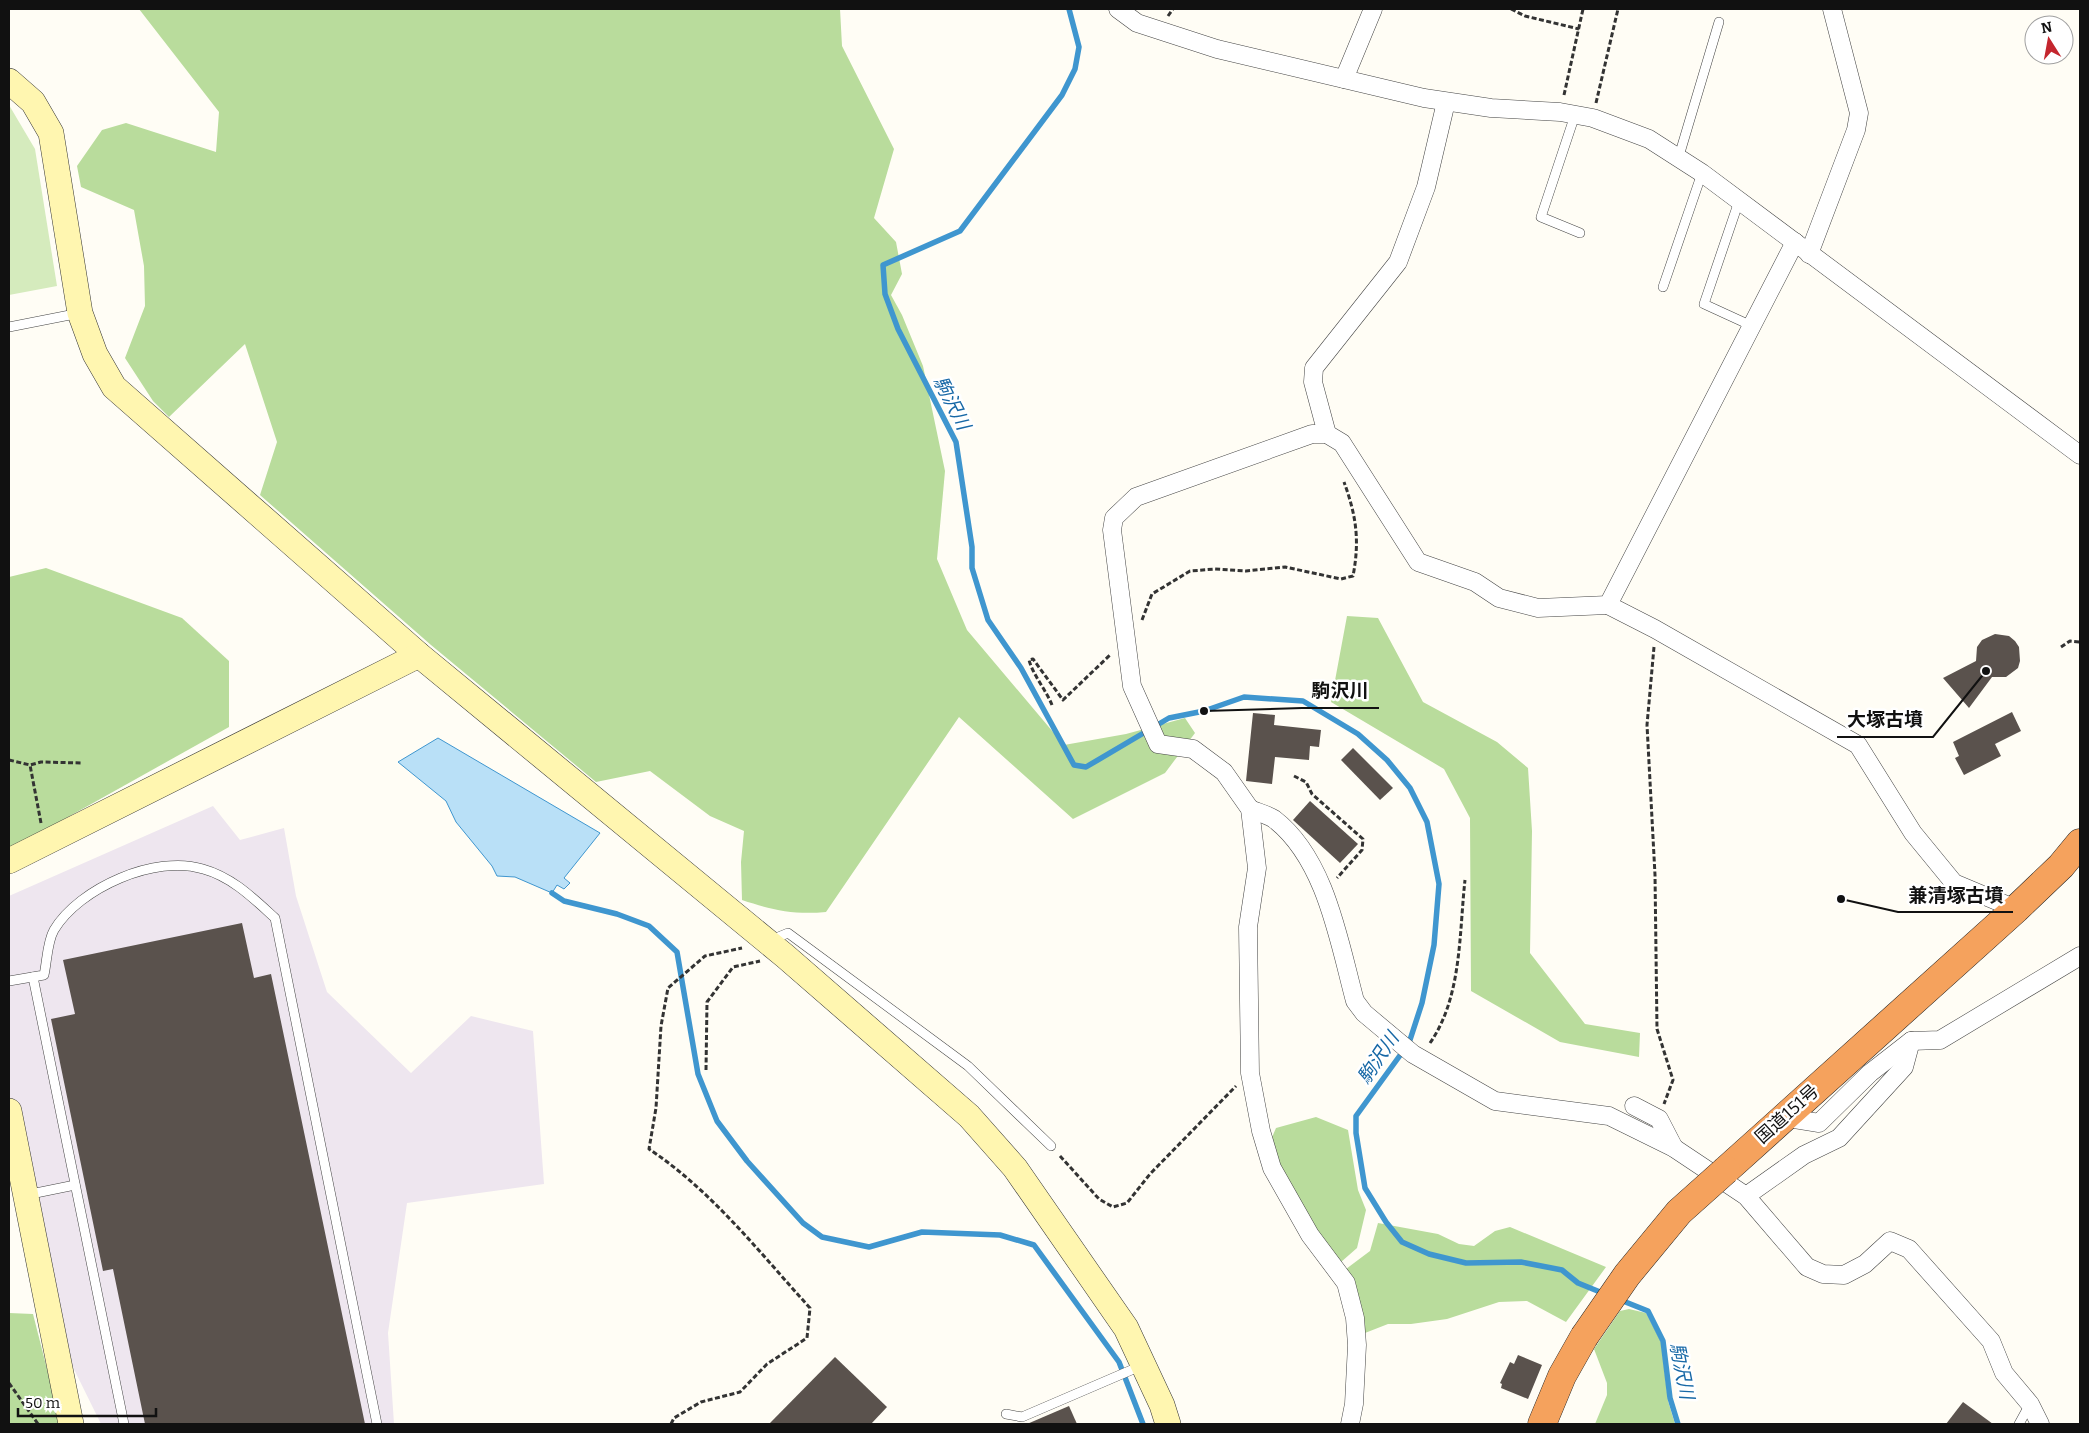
<svg xmlns="http://www.w3.org/2000/svg" width="2089" height="1433" viewBox="0 0 2089 1433" font-family="Bitter,'Noto Sans JP',serif">
<style>
.industrial{fill:#eee6ef}
.green{fill:#d5ebbd}
.forest{fill:#b9dc9c}
.water{fill:#b9e0f7;stroke:#3f96cf}
.lines{fill:none;stroke-linecap:round;stroke-linejoin:round}
.stream{stroke:#3f96cf;stroke-width:5.5}
.building{fill:#5a524d}
.lane-casing{stroke:#444;stroke-width:10}
.street-casing{stroke:#444;stroke-width:19}
.secondary-casing{stroke:#333;stroke-width:26}
.highway-casing{stroke:#222;stroke-width:29}
.path{stroke:#333;stroke-width:3;stroke-dasharray:5 2.5;stroke-linecap:butt}
.lane{stroke:#fff;stroke-width:9}
.street{stroke:#fff;stroke-width:18}
.secondary{stroke:#fff6b0;stroke-width:25}
.highway{stroke:#f5a25d;stroke-width:28}
.highway-bridge-casing{stroke:#222;stroke-width:29;stroke-linecap:butt}
.highway-bridge{stroke:#f5a25d;stroke-width:28}
.labels{text-anchor:middle;dominant-baseline:central;stroke-width:5;stroke-linejoin:round;paint-order:stroke}
.street-label{font-size:18px;fill:#111;stroke:#fff}
.water-label{font-size:19px;font-style:italic;fill:#1768a6;stroke:#fff}
.leader{fill:none;stroke:#111;stroke-width:2}
.callout-dot{fill:#111;stroke:#fff;stroke-width:2}
.callout-label{font-size:19px;text-anchor:middle;font-weight:bold;fill:#111;stroke:#fff;stroke-width:5;stroke-linejoin:round;paint-order:stroke}
</style>
<rect width="100%" height="100%" fill="#fffdf5"/>
<polygon class="industrial" points="213,806 240,840 284,828 296,896 327,992 411,1073 471,1016 533,1031 544,1184 407,1203 388,1333 394,1424 101,1424 66,1353 9,1095 9,896"/>
<polygon class="green" points="9,105 35,149 57,286 9,295"/>
<g class="forest">
<path d="M139 9H840L842 46 894 149 874 218 896 242 902 274 891 295 902 315 923 366 945 471 937 559 967 630 1064 745 1126 734 1185 718 1195 733 1165 773 1073 819 959 717 826 912C794 915 772 910 742 900L741 862 744 831 710 816 650 771 596 782 431 645 260 495 277 442 245 344 169 417 153 401 125 358 145 306 144 266 134 210 81 187 77 166 102 130 126 123 216 152 219 112Z"/>
<polygon points="46,568 182,618 229,661 229,727 9,850 9,577"/>
<polygon points="1347,616 1378,618 1423,702 1497,742 1528,768 1532,831 1530,953 1585,1024 1640,1033 1639,1057 1560,1042 1471,991 1470,818 1444,769 1331,702"/>
<polygon points="1316,1117 1348,1130 1358,1190 1366,1210 1357,1248 1341,1262 1289,1194 1270,1142 1276,1128"/>
<polygon points="1378,1223 1438,1234 1459,1244 1474,1246 1495,1231 1510,1227 1606,1267 1566,1322 1527,1301 1499,1302 1447,1319 1411,1324 1388,1324 1365,1333 1354,1290 1346,1269 1370,1251"/>
<polygon points="1629,1309 1646,1313 1661,1342 1668,1401 1675,1424 1595,1424 1607,1395 1607,1383 1594,1349 1620,1311"/>
<polygon points="9,1313 33,1314 61,1424 9,1424"/>
</g>
<polygon class="water" points="438,738 600,833 564,878 570,883 564,889 557,885 552,893 515,877 497,876 492,866 456,822 446,801 398,762"/>
<g class="lines">
<g class="stream">
<polyline points="1069,9 1079,47 1075,69 1062,95 960,231 883,265 885,294 898,329 956,442 972,547 972,568 988,620 1021,668 1074,765 1086,767 1169,718 1204,711 1244,697 1303,701 1358,734 1387,760 1410,788 1427,822 1439,884 1434,945 1422,1003 1409,1043 1356,1116 1356,1133 1365,1188 1386,1222 1402,1242 1429,1254 1466,1263 1521,1262 1562,1270 1578,1283 1605,1294"/>
<polyline points="552,893 564,901 617,914 649,926 677,952 698,1074 717,1121 747,1161 803,1223 822,1237 869,1247 922,1232 1000,1235 1034,1245 1119,1362 1143,1424"/>
<polyline points="1618,1299 1648,1311 1663,1341 1670,1398 1678,1424"/>
</g>
</g>
<g class="building">
<polygon points="1995,634 2009,636 2015,641 2019,647 2020,661 2018,668 2006,677 1992,677 1969,708 1943,678 1976,661 1977,647 1982,640"/>
<polygon points="2012,712 2021,731 1995,744 2001,756 1964,775 1955,758 1959,756 1953,742"/>
<polygon points="1253,713 1275,715 1274,725 1321,730 1319,747 1310,746 1309,760 1275,757 1272,784 1246,781"/>
<polygon points="1353,748 1393,788 1380,800 1341,760"/>
<polygon points="1310,801 1358,844 1340,863 1293,820"/>
<polygon points="242,923 254,978 271,974 365,1424 145,1424 113,1269 103,1271 51,1019 75,1014 63,960"/>
<polygon points="1518,1355 1542,1365 1528,1399 1501,1388 1502,1384 1500,1383 1510,1362 1514,1364"/>
<polygon points="835,1357 887,1407 871,1424 769,1424"/>
<polygon points="1963,1402 1993,1424 1946,1424"/>
<polygon points="1069,1406 1077,1424 1027,1424"/>
</g>
<g class="lines">
<g class="lane-casing">
<g id="lane">
<polyline points="1575,115 1541,217 1580,233"/>
<polyline points="1679,156 1719,22"/>
<polyline points="1739,201 1704,304 1752,326"/>
<polyline points="1663,287 1702,173"/>
<polyline points="9,327 80,313"/>
<polyline points="771,940 788,933 968,1066 1051,1146"/>
<polyline points="33,977 124,1424"/>
<path d="M9 981 44 975C47 962 47 942 54 930 79 888 156 854 203 869 232 877 253 898 275 918L377 1424"/>
<polyline points="26,1195 75,1185"/>
<polyline points="1006,1414 1022,1417 1143,1365"/>
<polyline points="2019,1424 2030,1404"/>
</g>
</g>
<g class="street-casing">
<g id="street">
<polyline points="1118,9 1137,23 1217,49 1424,98 1491,108 1560,112 1593,118 1649,139 1702,173 2080,455"/>
<polyline points="1344,79 1373,9"/>
<polyline points="1809,254 1856,130 1859,113 1832,9"/>
<polyline points="1327,434 1313,382 1314,368 1398,262 1426,187 1446,102"/>
<polyline points="1608,605 1655,629 1858,745 1913,833 1954,883 2016,909"/>
<path d="M1250 809C1257 812 1268 815 1274 819 1326 859 1339 942 1355 1001L1364 1013 1413 1054 1495 1101 1609 1116 1674 1148 1746 1196 1807 1267 1823 1274 1844 1275 1865 1264 1890 1241 1909 1249 1991 1341 2004 1373 2030 1404 2040 1424"/>
<polyline points="1634,1106 1659,1119 1674,1148"/>
<polyline points="1782,1117 1819,1123 1870,1073 1911,1041 1940,1040 2080,956"/>
<polyline points="1746,1196 1804,1155 1839,1138 1904,1067 1911,1041"/>
<polyline points="1350,1424 1354,1404 1357,1345 1355,1318 1346,1283 1310,1235 1272,1168 1261,1131 1250,1073 1248,927 1257,868 1250,809 1224,772 1193,749 1158,744 1132,686 1112,530 1114,518 1136,497 1312,434 1327,434 1342,443 1418,562 1475,582 1499,598 1538,608 1608,605 1795,242"/>
</g>
</g>
<g class="secondary-casing">
<g id="secondary">
<polyline points="9,81 33,102 51,133 80,313 95,354 114,387 419,655 785,956 969,1116 1015,1168 1126,1328 1162,1405 1168,1424"/>
<polyline points="9,861 419,655"/>
<polyline points="9,1111 71,1424"/>
</g>
</g>
<g class="highway-casing">
<g id="highway">
<polyline points="1726,1170 2016,909 2061,866 2080,843"/>
<polyline points="1542,1424 1562,1376 1584,1337"/>
</g>
</g>
<g class="path">
<polyline points="1511,9 1525,16 1579,29"/>
<polyline points="1168,16 1173,9"/>
<polyline points="1564,95 1583,9"/>
<polyline points="1596,103 1618,9"/>
<path d="M1142 620 1152 594 1190 571 1215 569 1246 571 1285 567 1341 579 1353 576C1360 540 1356 515 1344 482"/>
<polyline points="1654,647 1647,725 1655,875 1657,1029 1673,1080 1664,1104"/>
<polyline points="2061,647 2070,641 2080,642"/>
<path d="M1052 705C1046 690 1033 675 1029 660L1033 659 1063 700 1110 655"/>
<polyline points="9,760 30,765"/>
<polyline points="1294,776 1306,782 1312,794 1363,839 1362,850 1337,878"/>
<polyline points="41,823 30,765 41,762 81,763"/>
<path d="M1430 1043C1462 997 1459 934 1465 880"/>
<polyline points="706,1070 707,1002 733,967 760,961"/>
<polyline points="1060,1156 1099,1199 1113,1207 1127,1203 1150,1174 1236,1086"/>
<polyline points="9,1383 38,1424"/>
<path d="M671 1424 674 1418 701 1402 740 1392 767 1364 807 1338 810 1308C760 1253 712 1191 649 1149L656 1108 661 1026 668 988 705 956 742 948"/>
</g>
<use href="#lane" class="lane"/>
<use href="#street" class="street"/>
<use href="#secondary" class="secondary"/>
<use href="#highway" class="highway"/>
<g class="highway-bridge-casing">
<polyline id="highway-bridge" points="1584,1337 1627,1275 1679,1212 1726,1170"/>
</g>
<use href="#highway-bridge" class="highway-bridge"/>
</g>
<g class="labels">
<g class="street-label">
<text transform="translate(1787 1114) rotate(-42)">国道151号</text>
</g>
<g class="water-label">
<text transform="translate(952 403) rotate(63)">駒沢川</text>
<text transform="translate(1378 1058) rotate(-56)">駒沢川</text>
<text transform="translate(1682 1371) rotate(79)">駒沢川</text>
</g>
</g>
<path class="leader" d="M1204 711L1302 708H1379M1986 671L1933 737H1837M1841 899L1898 912H2013"/>
<g class="callout-dot">
<circle cx="1204" cy="711" r="5"/>
<circle cx="1986" cy="671" r="5"/>
<circle cx="1841" cy="899" r="5"/>
</g>
<g class="callout-label">
<text x="1340" y="697">駒沢川</text>
<text x="1885" y="726">大塚古墳</text>
<text x="1956" y="902">兼清塚古墳</text>
</g>
<rect width="2089" height="1433" fill="none" stroke="#111111" stroke-width="20"/>
<g transform="translate(2049 40) rotate(349)"><circle r="24" fill="#ffffff" stroke="#a0a0a0"/>
<path d="M0-4L9 19L0 12L-9 19Z" fill="#c4262e"/>
<text y="-8" font-size="14" font-weight="bold" text-anchor="middle" fill="#111111">N</text>
</g>
<path d="M18 1408v8h138v-8" fill="none" stroke="#111111" stroke-width="2.5"/>
<text x="25" y="1408" font-size="15" fill="#111111" stroke="#ffffff" stroke-width="4" paint-order="stroke">50 m</text>
</svg>
